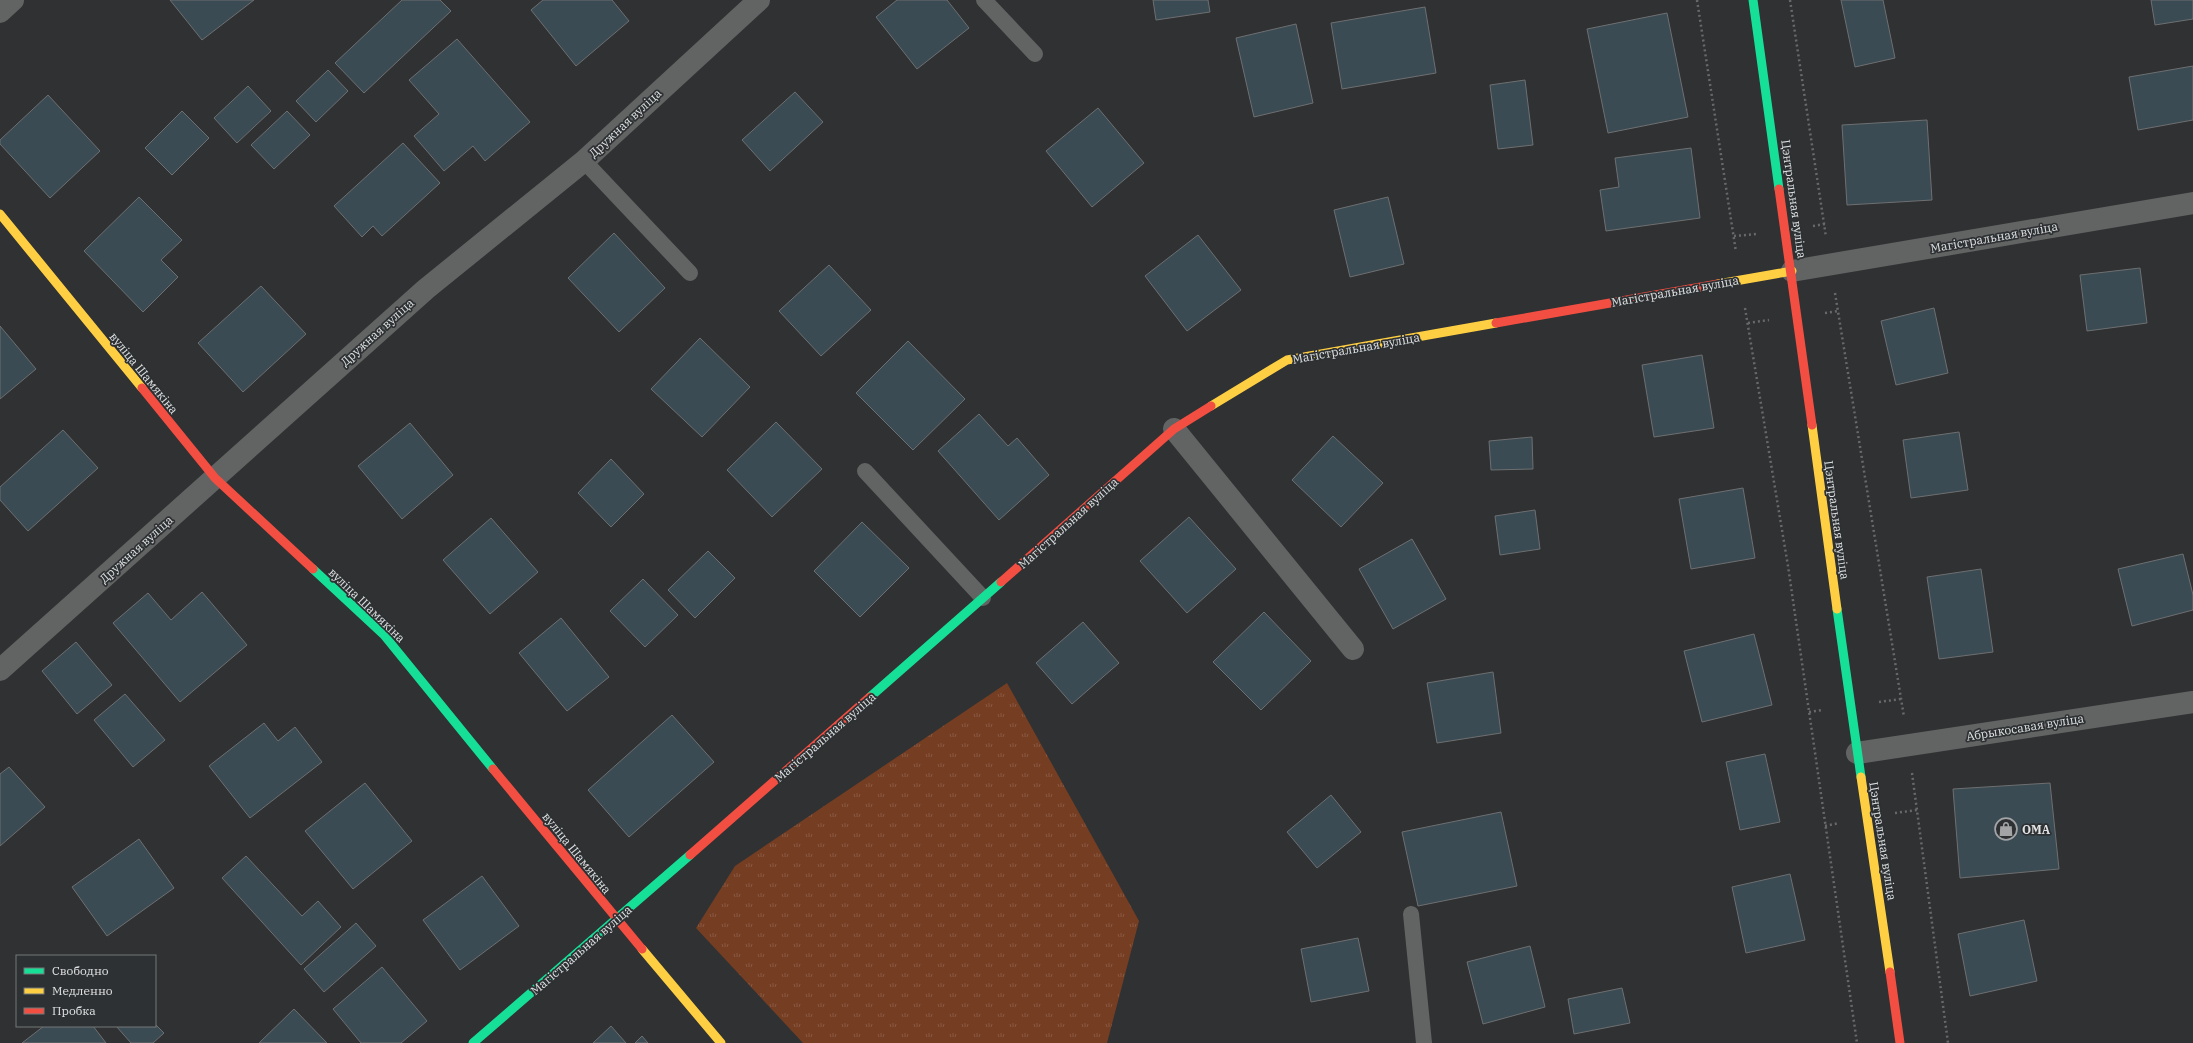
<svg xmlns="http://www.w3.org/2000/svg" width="2193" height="1043" viewBox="0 0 2193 1043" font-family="'IBM Plex Serif',serif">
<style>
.grass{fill:url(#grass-tufts)}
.building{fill:#3b4b54;stroke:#6e6f70}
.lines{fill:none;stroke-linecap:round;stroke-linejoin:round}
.path{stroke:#6a696a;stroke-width:2.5;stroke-dasharray:2 3;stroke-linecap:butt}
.lane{stroke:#626363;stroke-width:16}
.street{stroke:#626363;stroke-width:22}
.fast{stroke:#16e098;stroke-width:9}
.slow{stroke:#ffcf43;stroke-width:9}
.jam{stroke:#f24e42;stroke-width:9}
.labels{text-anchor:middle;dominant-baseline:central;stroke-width:3.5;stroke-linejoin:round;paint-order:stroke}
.street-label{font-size:12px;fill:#e0e2e3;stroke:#2e3133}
.poi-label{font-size:12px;font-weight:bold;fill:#e0e2e3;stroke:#2e3133;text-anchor:start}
</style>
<defs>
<pattern id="grass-tufts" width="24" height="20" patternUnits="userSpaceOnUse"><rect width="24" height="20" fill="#753d22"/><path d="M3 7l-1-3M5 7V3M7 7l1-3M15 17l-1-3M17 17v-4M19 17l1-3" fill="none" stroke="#885942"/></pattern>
</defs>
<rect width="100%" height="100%" fill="#2f3132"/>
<polygon class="grass" points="1007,683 1139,921 1107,1043 803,1043 696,928 735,866"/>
<g class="building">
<polygon points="170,0 254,0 202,40"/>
<polygon points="402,0 440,0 451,11 364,93 335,63"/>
<polygon points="543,0 612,0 629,21 576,66 531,10"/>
<polygon points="897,0 947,0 969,28 917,69 876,17"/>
<polygon points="1153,0 1208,0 1210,12 1156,20"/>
<polygon points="1841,0 1883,0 1895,58 1855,67"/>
<polygon points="2151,0 2193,0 2193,19 2155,25"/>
<polygon points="1425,7 1436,73 1342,89 1331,23"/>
<polygon points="1667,13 1688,117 1608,133 1587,29"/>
<polygon points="1296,24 1313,103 1254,117 1236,38"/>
<polygon points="457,39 530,122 485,161 473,146 444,171 414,136 439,114 409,80"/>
<polygon points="2193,66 2193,120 2138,130 2129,77"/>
<polygon points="328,70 348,91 316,122 296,101"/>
<polygon points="1525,80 1533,145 1498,149 1490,85"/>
<polygon points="248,86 271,111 237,143 214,118"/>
<polygon points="795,92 823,122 770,171 742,140"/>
<polygon points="48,95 100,151 50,198 0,144 0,140"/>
<polygon points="1098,108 1144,163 1092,207 1046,151"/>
<polygon points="182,111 209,138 172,175 145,148"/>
<polygon points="287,111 310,135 274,169 251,145"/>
<polygon points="1927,120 1932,200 1847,205 1842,125"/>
<polygon points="403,143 440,183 382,236 373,226 362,237 334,206"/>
<polygon points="1691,148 1700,218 1606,231 1600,190 1619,187 1615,158"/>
<polygon points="139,197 182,240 161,260 178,277 143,312 84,251"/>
<polygon points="1388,197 1404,264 1350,277 1334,210"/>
<polygon points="614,233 665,288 619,332 568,278"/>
<polygon points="1198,235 1241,290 1187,331 1145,276"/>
<polygon points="829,265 871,310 821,356 779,311"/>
<polygon points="2140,268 2147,323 2087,331 2080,275"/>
<polygon points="261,286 306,334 243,392 198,343"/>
<polygon points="1934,308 1948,373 1896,385 1881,321"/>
<polygon points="0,326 36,369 0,399"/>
<polygon points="700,338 750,387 702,437 651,389"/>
<polygon points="908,341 965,399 913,450 856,393"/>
<polygon points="1702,355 1714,428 1654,437 1642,365"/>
<polygon points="979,414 1008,446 1017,438 1049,475 999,520 938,451"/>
<polygon points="776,422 822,469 772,517 727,470"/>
<polygon points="410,423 453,475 402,519 358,466"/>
<polygon points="63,430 98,468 28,531 0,500 0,487"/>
<polygon points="1959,432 1968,490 1911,498 1903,440"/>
<polygon points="1333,436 1383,483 1341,527 1292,480"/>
<polygon points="1532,437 1533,469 1491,470 1489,441"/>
<polygon points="611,459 644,494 611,527 578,493"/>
<polygon points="1743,488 1755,558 1691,569 1679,499"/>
<polygon points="1535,510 1540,549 1500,555 1495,516"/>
<polygon points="1189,517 1236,569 1187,613 1140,561"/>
<polygon points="491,518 538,572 490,614 443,560"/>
<polygon points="862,522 909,568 860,617 814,571"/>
<polygon points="1412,539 1446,599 1393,629 1359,569"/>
<polygon points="708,551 735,578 695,618 668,590"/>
<polygon points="2183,554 2193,595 2193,610 2132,626 2118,569"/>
<polygon points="1981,569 1993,652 1939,659 1927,577"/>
<polygon points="643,579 678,615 645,647 610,611"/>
<polygon points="202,592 247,645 180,702 113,623 148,593 171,620"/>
<polygon points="1264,612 1311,661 1261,710 1213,662"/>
<polygon points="561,618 609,677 567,711 519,653"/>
<polygon points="1083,622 1119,663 1072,704 1036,663"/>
<polygon points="1754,634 1772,705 1702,722 1684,651"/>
<polygon points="76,642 112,685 77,714 42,671"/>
<polygon points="1493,672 1501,733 1437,743 1427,683"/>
<polygon points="125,694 165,740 133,767 94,720"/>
<polygon points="672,715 714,762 629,837 588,790"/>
<polygon points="264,723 278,741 295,727 322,762 250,818 209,766"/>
<polygon points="1765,754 1780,822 1740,830 1726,762"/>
<polygon points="9,767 45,807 0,846 0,774"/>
<polygon points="365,783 412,841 353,889 305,831"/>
<polygon points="2050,783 2059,869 1960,878 1953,789"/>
<polygon points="1331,795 1361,832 1317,868 1287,832"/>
<polygon points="1501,812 1517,886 1418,906 1402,832"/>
<polygon points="139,839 174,888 107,936 72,887"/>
<polygon points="246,856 302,916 318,901 341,927 301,965 222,878"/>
<polygon points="1790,874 1805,940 1746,953 1732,887"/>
<polygon points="482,876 519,926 460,970 423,920"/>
<polygon points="2024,920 2037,981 1970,996 1958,934"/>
<polygon points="356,923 376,946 324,992 304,969"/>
<polygon points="1358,938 1369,991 1311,1002 1301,949"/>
<polygon points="1530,946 1545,1007 1483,1024 1467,962"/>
<polygon points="382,967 427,1021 401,1043 361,1043 333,1009"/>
<polygon points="1622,988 1630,1023 1574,1034 1568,999"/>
<polygon points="294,1009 327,1043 259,1043"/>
<polygon points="155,1024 164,1033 153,1043 131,1043 116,1026 155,1026"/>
<polygon points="44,1026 93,1026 106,1043 22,1043"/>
<polygon points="611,1026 626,1043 593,1043"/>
<polygon points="642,1036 648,1043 635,1043"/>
</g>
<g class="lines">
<g class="path">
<polyline points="1697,0 1736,252"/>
<polyline points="1790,0 1826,237"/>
<polyline points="1813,226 1825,224"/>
<polyline points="1734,236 1757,234"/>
<polyline points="1835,293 1904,717"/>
<polyline points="1745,308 1788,566 1857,1043"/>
<polyline points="1825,313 1838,311"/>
<polyline points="1748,323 1769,320"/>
<polyline points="1879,702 1901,699"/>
<polyline points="1809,712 1822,710"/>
<polyline points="1912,773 1948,1043"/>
<polyline points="1895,813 1917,810"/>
<polyline points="1825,826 1839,823"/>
</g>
<g class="lane">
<polyline points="984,0 1035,54"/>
<polyline points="584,161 690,273"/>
<polyline points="865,471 983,598"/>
<polyline points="1411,914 1424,1043"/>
</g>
<g class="street">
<polyline points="0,12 13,0"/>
<polyline points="1792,271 2193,203"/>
<polyline points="1174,429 1353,649"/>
<polyline points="0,670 426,289 584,161 759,0"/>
<polyline points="1857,753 2193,702"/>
</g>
<g class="fast">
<polyline points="1753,0 1779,189"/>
<polyline points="313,569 384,635 493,769"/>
<polyline points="1837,609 1861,777"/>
<polyline points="870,697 1001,582"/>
<polyline points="473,1043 690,855"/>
</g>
<g class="slow">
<polyline points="0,214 142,388"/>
<polyline points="1718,284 1792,271"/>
<polyline points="1211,406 1287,360 1496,323"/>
<polyline points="1812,425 1837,609"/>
<polyline points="1861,777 1890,972"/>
<polyline points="642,949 721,1043"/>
</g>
<g class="jam">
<polyline points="1779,189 1812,425"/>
<polyline points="1496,323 1718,284"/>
<polyline points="142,388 215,478 313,569"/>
<polyline points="1001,582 1174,429 1211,406"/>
<polyline points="493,769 642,949"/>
<polyline points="690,855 870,697"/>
<polyline points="1890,972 1900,1043"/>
</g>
</g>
<defs>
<g id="shop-ring" transform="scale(1.15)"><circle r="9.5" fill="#2e3133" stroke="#a2a4a5" stroke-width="1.5"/><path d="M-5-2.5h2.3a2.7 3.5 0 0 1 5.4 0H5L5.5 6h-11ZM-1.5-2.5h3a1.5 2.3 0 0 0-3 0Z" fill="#a2a4a5"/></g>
</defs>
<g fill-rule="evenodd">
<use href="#shop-ring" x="2006" y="829"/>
</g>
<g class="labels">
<g class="street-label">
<text transform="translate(625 123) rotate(-43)">Дружная вуліца</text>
<text transform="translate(1794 199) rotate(82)">Цэнтральная вуліца</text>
<text transform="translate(1994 237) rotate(-10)">Магістральная вуліца</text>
<text transform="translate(1675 291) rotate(-10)">Магістральная вуліца</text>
<text transform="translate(377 332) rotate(-42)">Дружная вуліца</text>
<text transform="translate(1356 348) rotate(-10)">Магістральная вуліца</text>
<text transform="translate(144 373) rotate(51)">вуліца Шамякіна</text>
<text transform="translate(1837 520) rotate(82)">Цэнтральная вуліца</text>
<text transform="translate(1068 523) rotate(-42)">Магістральная вуліца</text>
<text transform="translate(136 549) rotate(-42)">Дружная вуліца</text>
<text transform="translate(367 605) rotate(44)">вуліца Шамякіна</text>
<text transform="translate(2025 727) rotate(-9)">Абрыкосавая вуліца</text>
<text transform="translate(825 737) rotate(-41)">Магістральная вуліца</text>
<text transform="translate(1883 841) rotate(81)">Цэнтральная вуліца</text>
<text transform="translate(577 853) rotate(51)">вуліца Шамякіна</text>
<text transform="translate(581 950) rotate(-41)">Магістральная вуліца</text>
</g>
<g class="poi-label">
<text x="2022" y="829">ОМА</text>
</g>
</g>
<rect x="16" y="955" width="140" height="72" fill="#2e3133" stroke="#757879"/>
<rect x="24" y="968" width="20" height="6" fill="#16e098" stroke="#757879"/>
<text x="52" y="975" font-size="12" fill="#e0e2e3">Свободно</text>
<rect x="24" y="988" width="20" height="6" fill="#ffcf43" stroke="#757879"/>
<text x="52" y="995" font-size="12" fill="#e0e2e3">Медленно</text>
<rect x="24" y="1008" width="20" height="6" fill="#f24e42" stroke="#757879"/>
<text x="52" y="1015" font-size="12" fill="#e0e2e3">Пробка</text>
</svg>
